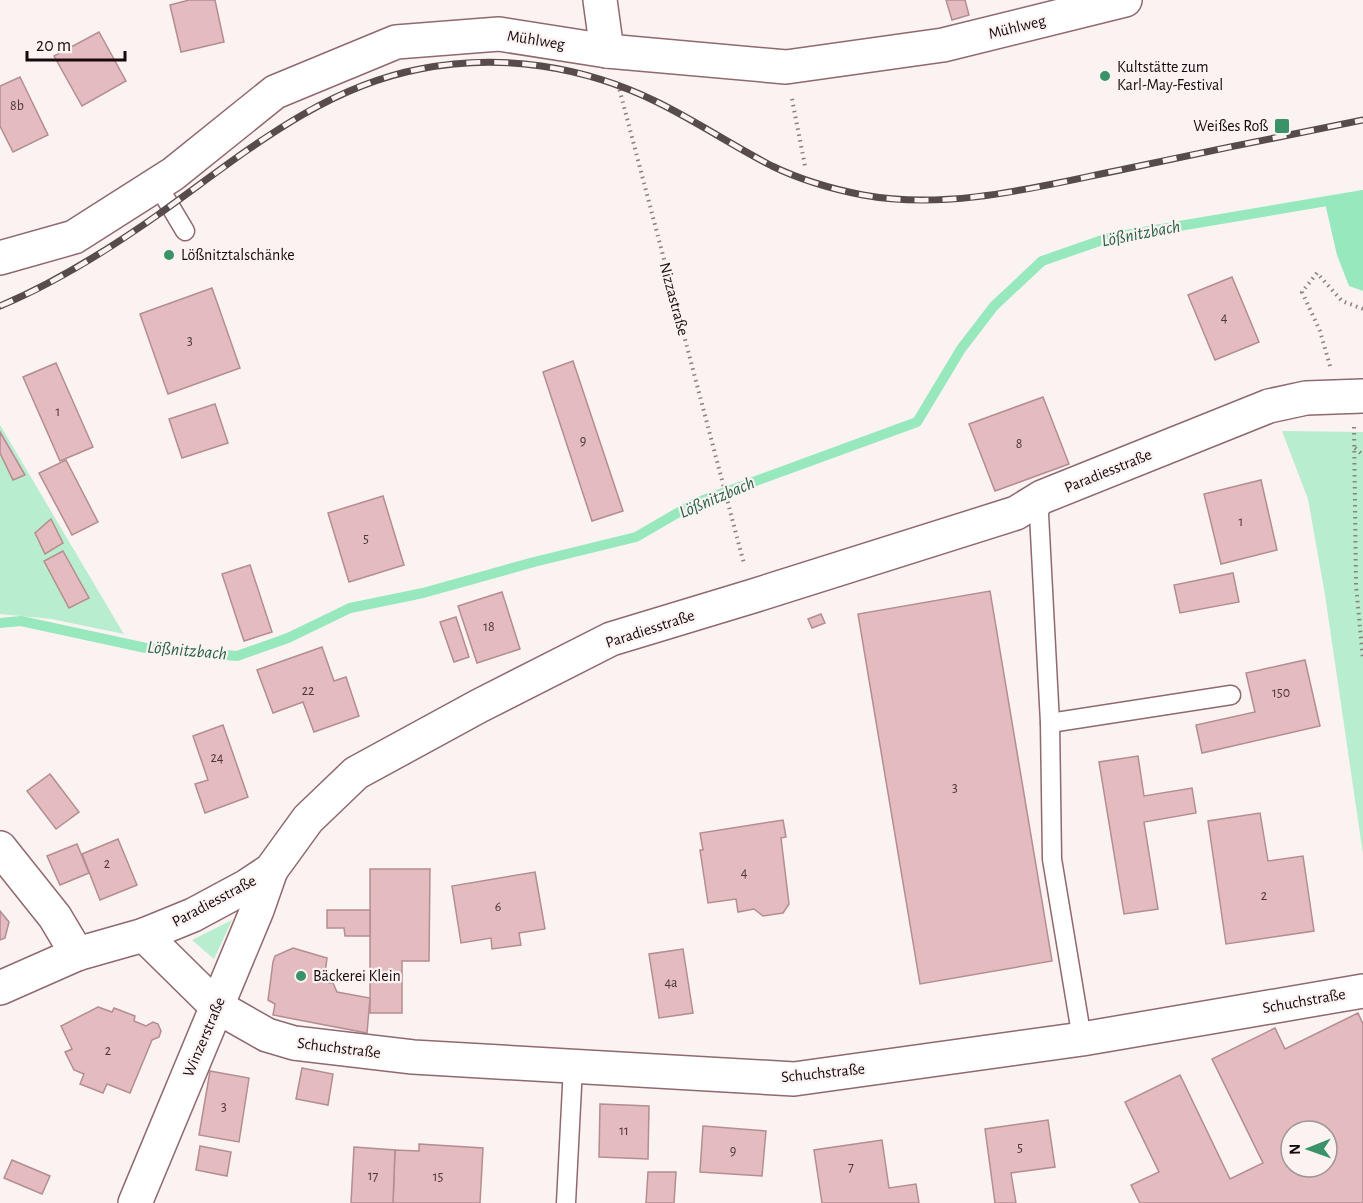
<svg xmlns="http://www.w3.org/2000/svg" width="1363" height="1203" viewBox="0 0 1363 1203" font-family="'Alegreya Sans',sans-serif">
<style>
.green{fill:#b8edcf}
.water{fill:#98e8bd}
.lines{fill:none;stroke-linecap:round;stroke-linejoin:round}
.stream{stroke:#98e8bd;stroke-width:10}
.building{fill:#e4bbbf;stroke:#b48d91;stroke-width:1.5;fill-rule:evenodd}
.lane-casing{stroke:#8f696e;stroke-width:21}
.street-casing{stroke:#8f696e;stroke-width:36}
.secondary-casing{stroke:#8f696e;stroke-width:36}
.path{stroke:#8b7f80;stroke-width:4;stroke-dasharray:1.5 4.5;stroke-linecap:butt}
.lane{stroke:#fff;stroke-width:18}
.street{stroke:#fff;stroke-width:33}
.secondary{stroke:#fff;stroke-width:33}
.rail-casing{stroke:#574b4c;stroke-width:7}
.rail{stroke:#fbf2f2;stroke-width:4.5;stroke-dasharray:14;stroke-linecap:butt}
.poi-dot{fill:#399268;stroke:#fbf2f2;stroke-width:2}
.labels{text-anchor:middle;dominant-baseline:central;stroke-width:4.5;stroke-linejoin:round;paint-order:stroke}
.number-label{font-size:14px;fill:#4b3639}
.street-label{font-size:16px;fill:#180a0c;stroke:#fbf2f2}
.poi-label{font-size:16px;fill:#180a0c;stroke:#fbf2f2;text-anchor:start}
.water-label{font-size:18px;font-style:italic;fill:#256144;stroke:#fbf2f2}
</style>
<rect width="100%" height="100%" fill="#fbf2f2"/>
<g class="green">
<polygon points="0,425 122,631 124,634 51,619 0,614"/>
<polygon points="1282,431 1363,432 1363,854 1325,595 1308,499"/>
<polygon points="232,920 214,959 192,940"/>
</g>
<polygon class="water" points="1363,195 1363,291 1349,286 1337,255 1325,203"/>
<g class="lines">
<polyline class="stream" points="0,623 21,621 146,648 237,656 288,638 350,608 423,593 534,562 636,537 693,504 917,422 961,349 994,306 1042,261 1108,238 1363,195"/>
</g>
<g class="building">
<polygon points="189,0 215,0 224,42 181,52 170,5"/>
<polygon points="946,0 965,0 969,15 952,20"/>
<polygon points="99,32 126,81 82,106 54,56"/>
<polygon points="20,77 48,135 13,152 0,126 0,86"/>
<polygon points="1232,277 1259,342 1215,360 1188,295"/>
<polygon points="212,288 240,368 168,394 140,314"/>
<polygon points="573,361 623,511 592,521 543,372"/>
<polygon points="56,363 93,447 60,461 23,377"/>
<polygon points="1043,397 1069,464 995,491 969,424"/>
<polygon points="215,404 228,443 182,458 169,419"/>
<polygon points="0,432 25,475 13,480 0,453"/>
<polygon points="66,460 98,522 72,535 39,473"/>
<polygon points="1261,480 1277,550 1221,564 1204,494"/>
<polygon points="383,496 404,565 349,582 328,513"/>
<polygon points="51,519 63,543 45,554 35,533"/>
<polygon points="63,551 89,598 69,608 44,561"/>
<polygon points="250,565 272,632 244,641 222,574"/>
<polygon points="1233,573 1239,602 1180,613 1174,585"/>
<polygon points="990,591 1052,961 920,984 858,614"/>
<polygon points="502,592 520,649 477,663 458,606"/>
<polygon points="821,614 825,623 812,628 808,619"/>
<polygon points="456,617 469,657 454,662 440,622"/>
<polygon points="322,647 334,681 346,677 359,716 314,732 303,702 273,713 257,670"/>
<polygon points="1305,660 1320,726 1202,753 1196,725 1255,712 1246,673"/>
<polygon points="223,725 248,797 205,813 195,784 208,780 193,736"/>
<polygon points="1138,756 1144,796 1192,788 1196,813 1144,822 1158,909 1124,914 1099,762"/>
<polygon points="50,774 79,812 56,829 27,791"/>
<polygon points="1260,813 1268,861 1303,856 1314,931 1226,944 1208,821"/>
<polygon points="783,820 786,837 781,838 789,904 783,913 763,916 754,909 738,912 736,899 708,903 700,850 703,850 700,833"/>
<polygon points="118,839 137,885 100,900 82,854"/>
<polygon points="77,844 89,873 60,885 47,856"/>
<polygon points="370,869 430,869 429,961 402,961 402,1013 370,1013"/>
<polygon points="535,872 545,929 519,933 521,945 492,949 491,938 461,943 452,886"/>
<polygon points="327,910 370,910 370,936 345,936 344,928 327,928"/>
<polygon points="0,911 9,922 5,938 0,940"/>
<polygon points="293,948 327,958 324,982 333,983 337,992 370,998 367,1033 273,1015 275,1004 268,1000 273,962 275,956"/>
<polygon points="683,949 693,1013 659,1018 649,954"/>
<polygon points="98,1007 112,1012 114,1008 135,1016 134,1021 146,1026 153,1022 158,1024 161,1031 159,1037 152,1040 130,1093 107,1084 103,1093 80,1084 84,1074 74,1070 65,1052 72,1049 61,1026"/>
<path d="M1358 1013 1363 1024V1203H1140L1131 1185 1159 1172 1125 1102 1180 1075 1230 1179 1263 1163 1212 1059 1275 1028 1285 1049ZM1291 1131H1327V1167H1291Z"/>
<polygon points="302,1068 333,1074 328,1105 296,1099"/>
<polygon points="210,1071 249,1078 239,1142 199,1135"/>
<polygon points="600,1104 649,1106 648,1159 599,1157"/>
<polygon points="1048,1120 1055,1167 1011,1173 1016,1203 995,1203 985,1129"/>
<polygon points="703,1126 766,1131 762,1176 700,1172"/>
<polygon points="882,1140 889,1188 916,1184 919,1203 822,1203 814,1150"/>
<polygon points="419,1144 483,1148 480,1203 393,1203 395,1150 419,1151"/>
<polygon points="200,1146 231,1152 227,1176 196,1170"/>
<polygon points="354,1147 395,1150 393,1203 351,1203"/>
<polygon points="12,1160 50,1176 42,1194 4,1178"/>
<polygon points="648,1172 676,1172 674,1203 646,1203"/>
</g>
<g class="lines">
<g class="lane-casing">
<g id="lane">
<polyline points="157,184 185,231"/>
<polyline points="1042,497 1039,514 1050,723 1052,859 1082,1039"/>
<polyline points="1050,723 1231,695"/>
<polyline points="566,1203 573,1067"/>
</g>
</g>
<g class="street-casing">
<g id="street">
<polyline points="600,0 607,51"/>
<polyline points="0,258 74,237 173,174 275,92 396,42 499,34 607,51 786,67 943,45 1125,0"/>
<polyline points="0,848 55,917 77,954"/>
<polyline points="144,935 216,1006 267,1035 294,1043 413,1057 794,1079 1082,1039 1363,991"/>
<polyline points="135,1203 257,910 271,870"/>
</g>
</g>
<g class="secondary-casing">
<polyline id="secondary" points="0,988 77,954 144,935 193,915 247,886 271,870 308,819 356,773 479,706 611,639 753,596 1016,513 1042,497 1269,406 1306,398 1363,396"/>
</g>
<g class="path">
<polyline points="618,84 744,564"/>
<polyline points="792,99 805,166"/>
<polyline points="1330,366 1320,331 1302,292 1317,273 1342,301 1363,309"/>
<polyline points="1354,427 1356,585 1363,660"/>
<polyline points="1355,448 1363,455"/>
</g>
<use href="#lane" class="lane"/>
<use href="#street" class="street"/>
<use href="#secondary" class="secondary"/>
<g class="rail-casing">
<path id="rail" d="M0 306C57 282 108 250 159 214 241 156 319 88 420 69 500 53 584 66 657 102 696 121 733 146 772 166 801 180 832 189 863 195 950 211 1040 186 1125 169 1204 152 1284 136 1363 120"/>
</g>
<use href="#rail" class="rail"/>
</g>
<g class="poi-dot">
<circle cx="1105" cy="76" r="6"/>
<rect x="1274" y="118" width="16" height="16" rx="3"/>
<circle cx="169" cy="255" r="6"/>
<circle cx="301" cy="976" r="6"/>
</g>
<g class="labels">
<g class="number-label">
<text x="17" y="106">8b</text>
<text x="1224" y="318">4</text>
<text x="190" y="341">3</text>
<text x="58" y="412">1</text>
<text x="583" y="441">9</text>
<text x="1019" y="444">8</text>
<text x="1241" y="522">1</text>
<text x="366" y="539">5</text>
<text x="489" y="627">18</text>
<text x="308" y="691">22</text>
<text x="1281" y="693">150</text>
<text x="217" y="758">24</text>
<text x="955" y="788">3</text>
<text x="107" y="864">2</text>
<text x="744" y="873">4</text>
<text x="1264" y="896">2</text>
<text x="498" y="907">6</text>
<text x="671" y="983">4a</text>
<text x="108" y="1051">2</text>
<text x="224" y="1107">3</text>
<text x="624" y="1131">11</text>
<text x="1020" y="1148">5</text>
<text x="733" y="1151">9</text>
<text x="851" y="1167">7</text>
<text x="373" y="1176">17</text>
<text x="438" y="1177">15</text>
</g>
<g class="street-label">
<text transform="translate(1017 27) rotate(-14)">Mühlweg</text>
<text transform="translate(536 40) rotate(9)">Mühlweg</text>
<text transform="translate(674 299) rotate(75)">Nizzastraße</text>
<text transform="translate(1108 471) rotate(-22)">Paradiesstraße</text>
<text transform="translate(650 629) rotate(-18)">Paradiesstraße</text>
<text transform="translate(214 901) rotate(-28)">Paradiesstraße</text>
<text transform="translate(1304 1001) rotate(-10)">Schuchstraße</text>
<text transform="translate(204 1037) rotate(-67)">Winzerstraße</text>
<text transform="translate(339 1048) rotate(7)">Schuchstraße</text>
<text transform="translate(823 1073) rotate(-6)">Schuchstraße</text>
</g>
<g class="poi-label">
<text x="1117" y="67">Kultstätte zum<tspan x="1117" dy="18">Karl-May-Festival</tspan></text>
<text x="1268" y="126" text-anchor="end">Weißes Roß</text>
<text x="181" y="255">Lößnitztalschänke</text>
<text x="313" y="976">Bäckerei Klein</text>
</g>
<g class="water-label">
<text transform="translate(1141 234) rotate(-11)">Lößnitzbach</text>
<text transform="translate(717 498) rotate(-23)">Lößnitzbach</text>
<text transform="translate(187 651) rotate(5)">Lößnitzbach</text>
</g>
</g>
<g transform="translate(1309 1149) rotate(269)"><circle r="28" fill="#fbf2f2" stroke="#a09596" stroke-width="1.5"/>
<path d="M0-4.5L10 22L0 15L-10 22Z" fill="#399268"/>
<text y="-9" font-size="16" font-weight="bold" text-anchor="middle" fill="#180a0c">N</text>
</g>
<path d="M27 51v9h98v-9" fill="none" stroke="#180a0c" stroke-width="3"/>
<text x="36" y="51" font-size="18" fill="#180a0c" stroke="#fbf2f2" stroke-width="4.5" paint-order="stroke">20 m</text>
</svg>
